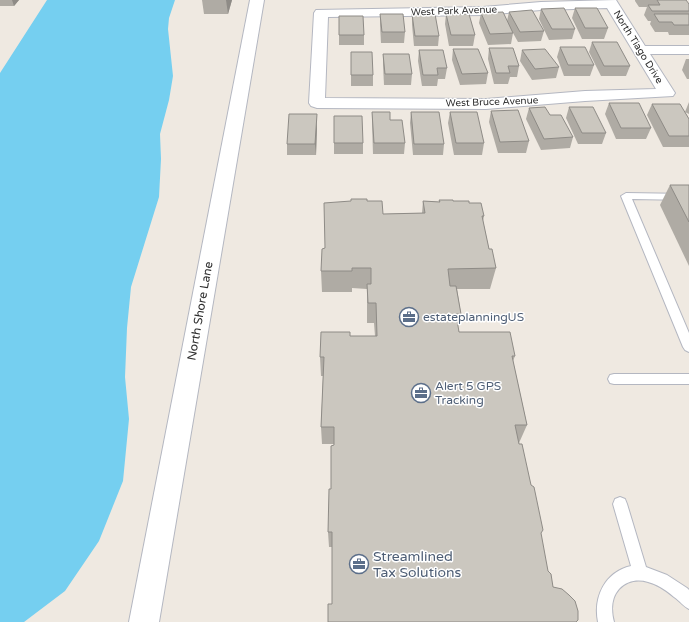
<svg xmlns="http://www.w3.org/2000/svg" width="689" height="622" viewBox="0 0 689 622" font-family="'Varela Round',sans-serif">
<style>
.water{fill:#75cff0}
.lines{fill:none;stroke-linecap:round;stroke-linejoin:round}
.service-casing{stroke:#b4b7c1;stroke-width:2}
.minor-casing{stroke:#b4b7c1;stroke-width:2}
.service{fill:#fff;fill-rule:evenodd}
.minor{fill:#fff;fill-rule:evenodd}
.wall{fill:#afaba4}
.shaded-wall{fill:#8e8b86}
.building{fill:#cbc7bf;stroke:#8e8b86}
.labels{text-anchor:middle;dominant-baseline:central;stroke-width:3;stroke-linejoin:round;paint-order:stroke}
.far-street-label{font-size:10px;fill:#2e2e2e;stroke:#fff}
.street-label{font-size:12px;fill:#2e2e2e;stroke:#fff}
.service-label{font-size:12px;fill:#4e5e75;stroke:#fff;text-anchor:start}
.near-service-label{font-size:14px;fill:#4e5e75;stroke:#fff;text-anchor:start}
</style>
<rect width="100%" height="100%" fill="#efe9e1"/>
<polygon class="water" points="47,0 175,0 169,18 168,29 173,76 169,100 160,134 161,159 159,197 131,287 127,328 125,377 129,419 123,481 99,541 65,591 24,622 0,622 0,73"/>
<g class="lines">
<g class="service-casing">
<g id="service">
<polygon points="626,193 689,194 689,200 632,199 689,333 689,352 685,350 683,347 621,196"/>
<polygon points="614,374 689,374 689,384 614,384 610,383 608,379 610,375"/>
<path d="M620 497 625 499 627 504 646 567 667 575 687 588 689 590V609C683 606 680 601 674 597 659 584 636 572 619 589 611 598 611 611 614 622H598C593 597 605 572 631 566L613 504 615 499Z"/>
</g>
</g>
<g class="minor-casing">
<g id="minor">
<polygon points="250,0 264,0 159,622 129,622"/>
<path d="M616 0 645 46H689V54H650L675 93 673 96 585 101 486 109 317 108 311 106 309 103 314 13 316 10 483 7 541 2ZM607 8 656 89 585 91 486 99 325 98 328 17 483 15 541 10Z"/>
</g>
</g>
<use href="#service" class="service"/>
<use href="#minor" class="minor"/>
</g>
<g class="wall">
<polygon points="0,0 19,0 14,6 0,6"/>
<polygon points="202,0 232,0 228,14 204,14"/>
<polygon points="635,0 682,0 689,4 689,35 669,35 668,32 655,32 650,24 651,21 648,21 644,15 647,7 639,7 635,1"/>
<polygon points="575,8 608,28 604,39 582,39 572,18"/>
<polygon points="541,9 575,29 572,39 549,40 539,19"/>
<polygon points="509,12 544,31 541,41 518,42 513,33 511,44 488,45 479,23 481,13 507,21"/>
<polygon points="380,14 405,32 404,43 381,43 380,25"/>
<polygon points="412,14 439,36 438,46 414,46 412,25"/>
<polygon points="446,14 475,35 473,46 449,46 445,24"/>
<polygon points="339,16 364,35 364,45 339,45"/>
<polygon points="592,42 630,66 626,76 601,76 589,52"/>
<polygon points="560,47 594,65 590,76 564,76 557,57"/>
<polygon points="489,48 519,66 517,77 510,77 508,84 494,84 488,59"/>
<polygon points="453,49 488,73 486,84 460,85 452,60"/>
<polygon points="419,50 447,68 445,79 438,79 437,86 422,86 418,61"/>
<polygon points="522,50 559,67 556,78 532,80 520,61"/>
<polygon points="351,52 373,75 373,86 351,86"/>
<polygon points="383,54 412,74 411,85 384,85 383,65"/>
<polygon points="686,59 689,59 689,79 687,79 682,70"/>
<polygon points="689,102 689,114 685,112 689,119 689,147 663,147 647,115 652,104 685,112"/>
<polygon points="609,103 651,128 646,139 616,139 605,114"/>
<polygon points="569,107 606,133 602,144 578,144 566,118"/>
<polygon points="529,108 573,137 570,148 541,150 526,119"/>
<polygon points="491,111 529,141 526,153 498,153 489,122"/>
<polygon points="372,112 390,120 405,143 404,154 373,154 372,123"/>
<polygon points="411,112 444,144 443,155 413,155 410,123"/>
<polygon points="450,112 484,143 482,155 454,155 448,123"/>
<polygon points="317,125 316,155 287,155 287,144"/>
<rect x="334" y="143" width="29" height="11"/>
<polygon points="670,185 689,185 689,266 660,205"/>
<polygon points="439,200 469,203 484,216 483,221 489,249 496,268 490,289 457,289 461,314 458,327 459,332 515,356 513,361 527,425 519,443 332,604 332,547 329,547 328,532 334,444 322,444 321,427 323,376 321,376 320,357 350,336 375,336 374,323 367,323 367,289 352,288 352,292 322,292 321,271 325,248 367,201 383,214 422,213 423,201 439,202"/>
</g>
<g class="shaded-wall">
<polygon points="12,0 19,0 14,6"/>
<polygon points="226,0 232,0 228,14"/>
<polygon points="317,114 317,125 316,155 315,144"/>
</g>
<g class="building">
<polygon points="657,0 686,0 689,4 689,11 652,11 648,5 660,5"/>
<polygon points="564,8 575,29 552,29 541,9"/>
<polygon points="575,8 597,8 608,28 585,28"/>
<polygon points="532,10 544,31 520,32 509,12"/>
<polygon points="503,12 513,33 490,34 481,13"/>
<polygon points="380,14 403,14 405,32 382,32"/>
<polygon points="412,14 435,14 439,36 415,36"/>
<polygon points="446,14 469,14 475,35 451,35"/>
<polygon points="654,14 689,14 689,25 674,25 672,22 659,22"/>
<polygon points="339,16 363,16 364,35 339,35"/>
<polygon points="592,42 617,42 630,66 604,66"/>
<polygon points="560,47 585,47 594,65 568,65"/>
<polygon points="489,48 513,48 519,66 508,66 510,73 496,73"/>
<polygon points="453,49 478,49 488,73 462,74"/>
<polygon points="545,49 559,67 535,69 522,50"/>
<polygon points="419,50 443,50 447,68 437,68 438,75 423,75"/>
<polygon points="351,52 372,52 373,75 351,75"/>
<polygon points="383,54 409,54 412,74 385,74"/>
<polygon points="609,103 639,103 651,128 621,128"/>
<polygon points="652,104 680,104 689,119 689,136 669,136"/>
<polygon points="545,107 550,115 561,115 573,137 544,139 529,108"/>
<polygon points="569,107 593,107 606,133 582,133"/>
<polygon points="518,110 529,141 500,142 491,111"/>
<polygon points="372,112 390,112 390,120 402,120 405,143 374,143"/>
<polygon points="411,112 439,112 444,144 414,144"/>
<polygon points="450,112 477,112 484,143 456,143"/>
<polygon points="289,114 317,114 315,144 287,144"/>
<polygon points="334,116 362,116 363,143 334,143"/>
<polygon points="670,185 689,185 689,222"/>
<polygon points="351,199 367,199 367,201 382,201 383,214 425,213 423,201 440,202 439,200 453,200 453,201 469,201 469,203 481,203 484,216 482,216 489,249 492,249 496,268 448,269 450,286 456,286 461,314 456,314 459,332 510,332 515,356 512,356 527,425 515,425 519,444 522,444 531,485 534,487 543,530 541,533 548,571 551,574 553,587 562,589 569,595 575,601 578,611 578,620 576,622 328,622 328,604 332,604 332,532 328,532 329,489 331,489 331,446 334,445 334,427 321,427 324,357 320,357 321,332 350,332 350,336 377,336 376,303 368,303 367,284 371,284 371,268 352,268 352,271 321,271 322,249 325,248 324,203 351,201"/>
</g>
<defs>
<g id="office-ring" transform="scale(1)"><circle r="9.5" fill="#fff" stroke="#5c6f8a" stroke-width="1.5"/><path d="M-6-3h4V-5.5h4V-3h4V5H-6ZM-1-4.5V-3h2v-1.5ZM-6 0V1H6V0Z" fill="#5c6f8a"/></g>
</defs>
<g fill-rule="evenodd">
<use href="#office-ring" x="409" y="317"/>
<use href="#office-ring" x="421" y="393"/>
<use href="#office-ring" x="359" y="564"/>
</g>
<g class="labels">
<g class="far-street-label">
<text transform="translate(454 11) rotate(-2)">West Park Avenue</text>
<text transform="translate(638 47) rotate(58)">North Tiago Drive</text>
<text transform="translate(492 102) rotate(-2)">West Bruce Avenue</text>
</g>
<g class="street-label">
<text transform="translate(200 311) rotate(-80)">North Shore Lane</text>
</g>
<g class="service-label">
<text x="423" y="317">estateplanningUS</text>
<text x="435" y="386">Alert 5 GPS<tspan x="435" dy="14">Tracking</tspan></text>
</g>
<g class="near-service-label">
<text x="373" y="556">Streamlined<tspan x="373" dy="16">Tax Solutions</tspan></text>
</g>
</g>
</svg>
